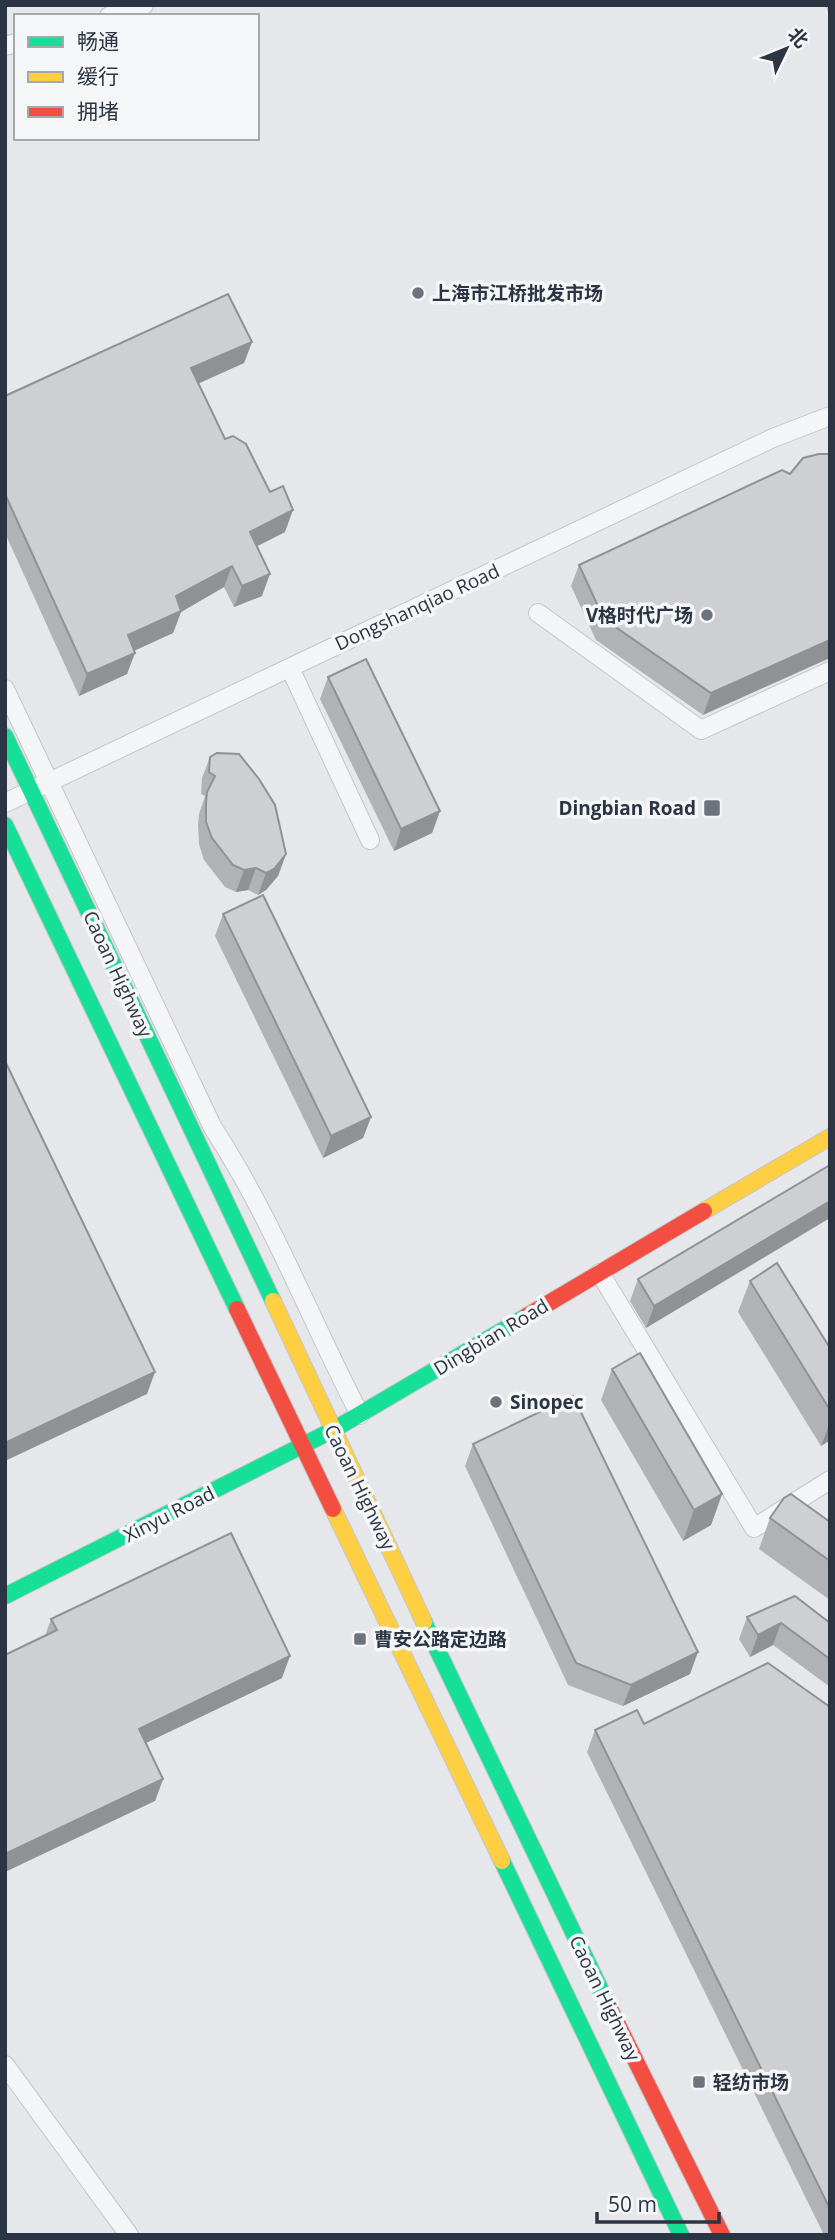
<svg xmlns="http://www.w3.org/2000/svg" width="835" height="2240" viewBox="0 0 835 2240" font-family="'Open Sans','Noto Sans SC',sans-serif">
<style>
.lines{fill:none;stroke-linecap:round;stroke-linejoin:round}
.stream{stroke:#b5c5d3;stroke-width:5}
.street-casing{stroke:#c3c5c8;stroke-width:20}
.fast-casing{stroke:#c3c5c8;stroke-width:18}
.slow-casing{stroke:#c3c5c8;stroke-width:18}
.jam-casing{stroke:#c3c5c8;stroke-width:18}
.street{stroke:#f4f5f6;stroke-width:18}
.fast{stroke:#16e098;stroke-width:16}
.slow{stroke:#ffcf43;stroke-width:16}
.jam{stroke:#f24e42;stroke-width:16}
.wall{fill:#b0b2b5}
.shaded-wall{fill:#909193}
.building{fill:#cdcfd2;stroke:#909193;stroke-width:2}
.poi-dot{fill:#6d737d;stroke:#f4f6f8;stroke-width:2.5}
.labels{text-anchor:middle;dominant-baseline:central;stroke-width:7;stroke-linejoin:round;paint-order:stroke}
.poi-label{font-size:19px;font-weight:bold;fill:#2c3543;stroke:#f4f6f8;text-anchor:start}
.street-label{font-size:19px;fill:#2c3543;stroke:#f4f6f8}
</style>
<rect width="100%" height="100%" fill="#e5e7ea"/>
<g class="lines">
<polyline class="stream" points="828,5 830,10"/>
<g class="street-casing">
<g id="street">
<polyline points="109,16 144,5"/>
<polyline points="5,46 16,43"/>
<polyline points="538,613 701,730 830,671"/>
<polyline points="290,668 370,840"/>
<path d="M5 689 213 1128C272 1218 310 1319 360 1415"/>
<polyline points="5,803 773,438 830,416"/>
<polyline points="600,1273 754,1528 830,1480"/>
<polyline points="5,2065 129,2235"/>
</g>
</g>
<g class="fast-casing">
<g id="fast">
<polyline points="5,736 273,1301"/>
<polyline points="5,825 237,1309"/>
<polyline points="5,1596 333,1430 527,1316"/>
<polyline points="424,1622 610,2009"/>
<polyline points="502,1861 681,2235"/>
</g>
</g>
<g class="slow-casing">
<g id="slow">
<polyline points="704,1211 830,1137"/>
<polyline points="273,1301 424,1622"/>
<polyline points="333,1509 502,1861"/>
</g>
</g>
<g class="jam-casing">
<g id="jam">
<polyline points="237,1309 333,1509"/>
<polyline points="527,1316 704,1211"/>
<polyline points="610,2009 722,2235"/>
</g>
</g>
<use href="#street" class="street"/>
<use href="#fast" class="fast"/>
<use href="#slow" class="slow"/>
<use href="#jam" class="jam"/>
</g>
<g class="wall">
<polygon points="252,342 244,363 198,384 225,439 285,532 257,546 262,596 234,607 224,587 181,612 173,633 134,651 127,674 79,696 5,533 5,396"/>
<polygon points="803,458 703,715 596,640 571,586 579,565 790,474"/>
<polygon points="328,677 440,811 432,833 394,851 320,699"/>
<polygon points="210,757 286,854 278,876 266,890 258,895 248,890 236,892 225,887 204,860 199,844 198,825 199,814 205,796 201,794 202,778"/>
<polygon points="223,914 371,1117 363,1138 323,1158 215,936"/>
<polygon points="830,1165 646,1328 630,1301 638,1279"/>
<polygon points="750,1281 830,1348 830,1440 821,1446 738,1312"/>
<polygon points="612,1369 722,1494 711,1525 683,1541 601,1400"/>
<polygon points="473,1444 690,1674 623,1706 568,1685 465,1466"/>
<polygon points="770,1518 830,1522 830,1600 759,1549"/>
<polygon points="747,1617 830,1623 830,1687 773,1645 750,1657 739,1639"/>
<polygon points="51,1619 282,1678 146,1743 163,1779 155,1801 45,1636"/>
<polygon points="830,1707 830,2235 824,2235 587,1752 595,1730 644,1724"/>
</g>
<g class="shaded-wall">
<polygon points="252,342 244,363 183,390 191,368"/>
<polygon points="293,510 285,532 242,554 250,532"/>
<polygon points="232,566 224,587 181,612 173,633 120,657 128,635 176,596"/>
<polygon points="270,574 262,596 234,607 242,586"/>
<polygon points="830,640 830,658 703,715 711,693"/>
<polygon points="135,653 127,674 79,696 87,674"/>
<polygon points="440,811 432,833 394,851 401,829"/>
<polygon points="286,854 278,876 266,890 258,895 266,873"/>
<polygon points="256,868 248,890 236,892 244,870"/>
<polygon points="371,1117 363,1138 323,1158 331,1136"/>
<polygon points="830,1201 830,1218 646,1328 654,1306"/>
<polygon points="155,1372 147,1394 5,1461 5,1443"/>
<polygon points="830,1423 830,1440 821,1446"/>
<polygon points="722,1494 711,1525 683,1541 694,1510"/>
<polygon points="781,1623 773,1645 750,1657 758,1635"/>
<polygon points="698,1652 690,1674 623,1706 631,1685"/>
<polygon points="290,1656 282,1678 131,1750 139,1729"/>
<polygon points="163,1779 155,1801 5,1872 5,1854"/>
</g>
<g class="building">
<polygon points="228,294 252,342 191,368 225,439 233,436 246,444 270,492 283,486 293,510 250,532 270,574 242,586 232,566 176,596 181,611 128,635 135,653 87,674 5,494 5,396"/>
<polygon points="819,454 830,454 830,640 711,693 604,619 579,565 782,470 790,474 803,458"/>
<polygon points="366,659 440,811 401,829 328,677"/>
<polygon points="217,753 239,754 259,779 275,805 286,854 274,869 266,873 256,868 244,870 233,865 212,838 206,822 206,803 207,792 215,776 209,772 210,757"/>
<polygon points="263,895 371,1117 331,1136 223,914"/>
<polygon points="5,1061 155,1372 5,1443"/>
<polygon points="830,1165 830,1201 654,1306 638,1279"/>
<polygon points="777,1263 830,1348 830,1410 750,1281"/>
<polygon points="640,1353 722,1494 694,1510 612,1369"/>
<polygon points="573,1396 698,1652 631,1685 576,1663 473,1444"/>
<polygon points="791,1494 830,1522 830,1561 770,1518 784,1498"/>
<polygon points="231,1533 290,1656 139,1729 163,1779 5,1854 5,1655 57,1630 51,1619"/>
<polygon points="795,1596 830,1623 830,1659 781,1623 758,1635 747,1617"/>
<polygon points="768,1663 830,1707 830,2209 595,1730 637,1710 644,1724"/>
</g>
<g class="poi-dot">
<circle cx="418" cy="293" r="7"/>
<circle cx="707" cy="615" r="7"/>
<rect x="703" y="799" width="18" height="18" rx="3.5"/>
<circle cx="496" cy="1402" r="7"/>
<rect x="353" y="1632" width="14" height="14" rx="3.5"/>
<rect x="692" y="2075" width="14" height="14" rx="3.5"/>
</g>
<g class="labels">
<g class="poi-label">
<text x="432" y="293">上海市江桥批发市场</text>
<text x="693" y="615" text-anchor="end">V格时代广场</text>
<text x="696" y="808" text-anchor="end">Dingbian Road</text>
<text x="510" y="1402">Sinopec</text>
<text x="374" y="1639">曹安公路定边路</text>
<text x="713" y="2082">轻纺市场</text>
</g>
<g class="street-label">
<text transform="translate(417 607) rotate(-25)">Dongshanqiao Road</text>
<text transform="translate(118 974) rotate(65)">Caoan Highway</text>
<text transform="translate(491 1337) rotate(-31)">Dingbian Road</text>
<text transform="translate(360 1487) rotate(64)">Caoan Highway</text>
<text transform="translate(169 1514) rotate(-27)">Xinyu Road</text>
<text transform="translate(605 1998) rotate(64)">Caoan Highway</text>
</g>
</g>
<rect width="835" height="2240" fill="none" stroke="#2c3543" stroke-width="14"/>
<rect x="14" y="14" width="245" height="126" fill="#f4f6f8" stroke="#a4a9b0" stroke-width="2"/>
<rect x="28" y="37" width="35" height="10" fill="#16e098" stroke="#a4a9b0" stroke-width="2"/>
<text x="77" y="49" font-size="21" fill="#2c3543">畅通</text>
<rect x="28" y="72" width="35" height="10" fill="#ffcf43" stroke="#a4a9b0" stroke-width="2"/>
<text x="77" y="84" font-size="21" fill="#2c3543">缓行</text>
<rect x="28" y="107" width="35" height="10" fill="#f24e42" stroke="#a4a9b0" stroke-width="2"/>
<text x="77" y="119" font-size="21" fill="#2c3543">拥堵</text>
<g transform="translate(786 49) rotate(47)" stroke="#f4f6f8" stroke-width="5" paint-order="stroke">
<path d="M0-5L12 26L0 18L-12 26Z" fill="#2c3543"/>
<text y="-10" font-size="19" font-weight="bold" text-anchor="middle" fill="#2c3543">北</text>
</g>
<path d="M597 2212v10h122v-10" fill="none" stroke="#2c3543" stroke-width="3.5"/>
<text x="608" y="2212" font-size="21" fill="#2c3543" stroke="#f4f6f8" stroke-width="5" paint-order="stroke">50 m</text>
</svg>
